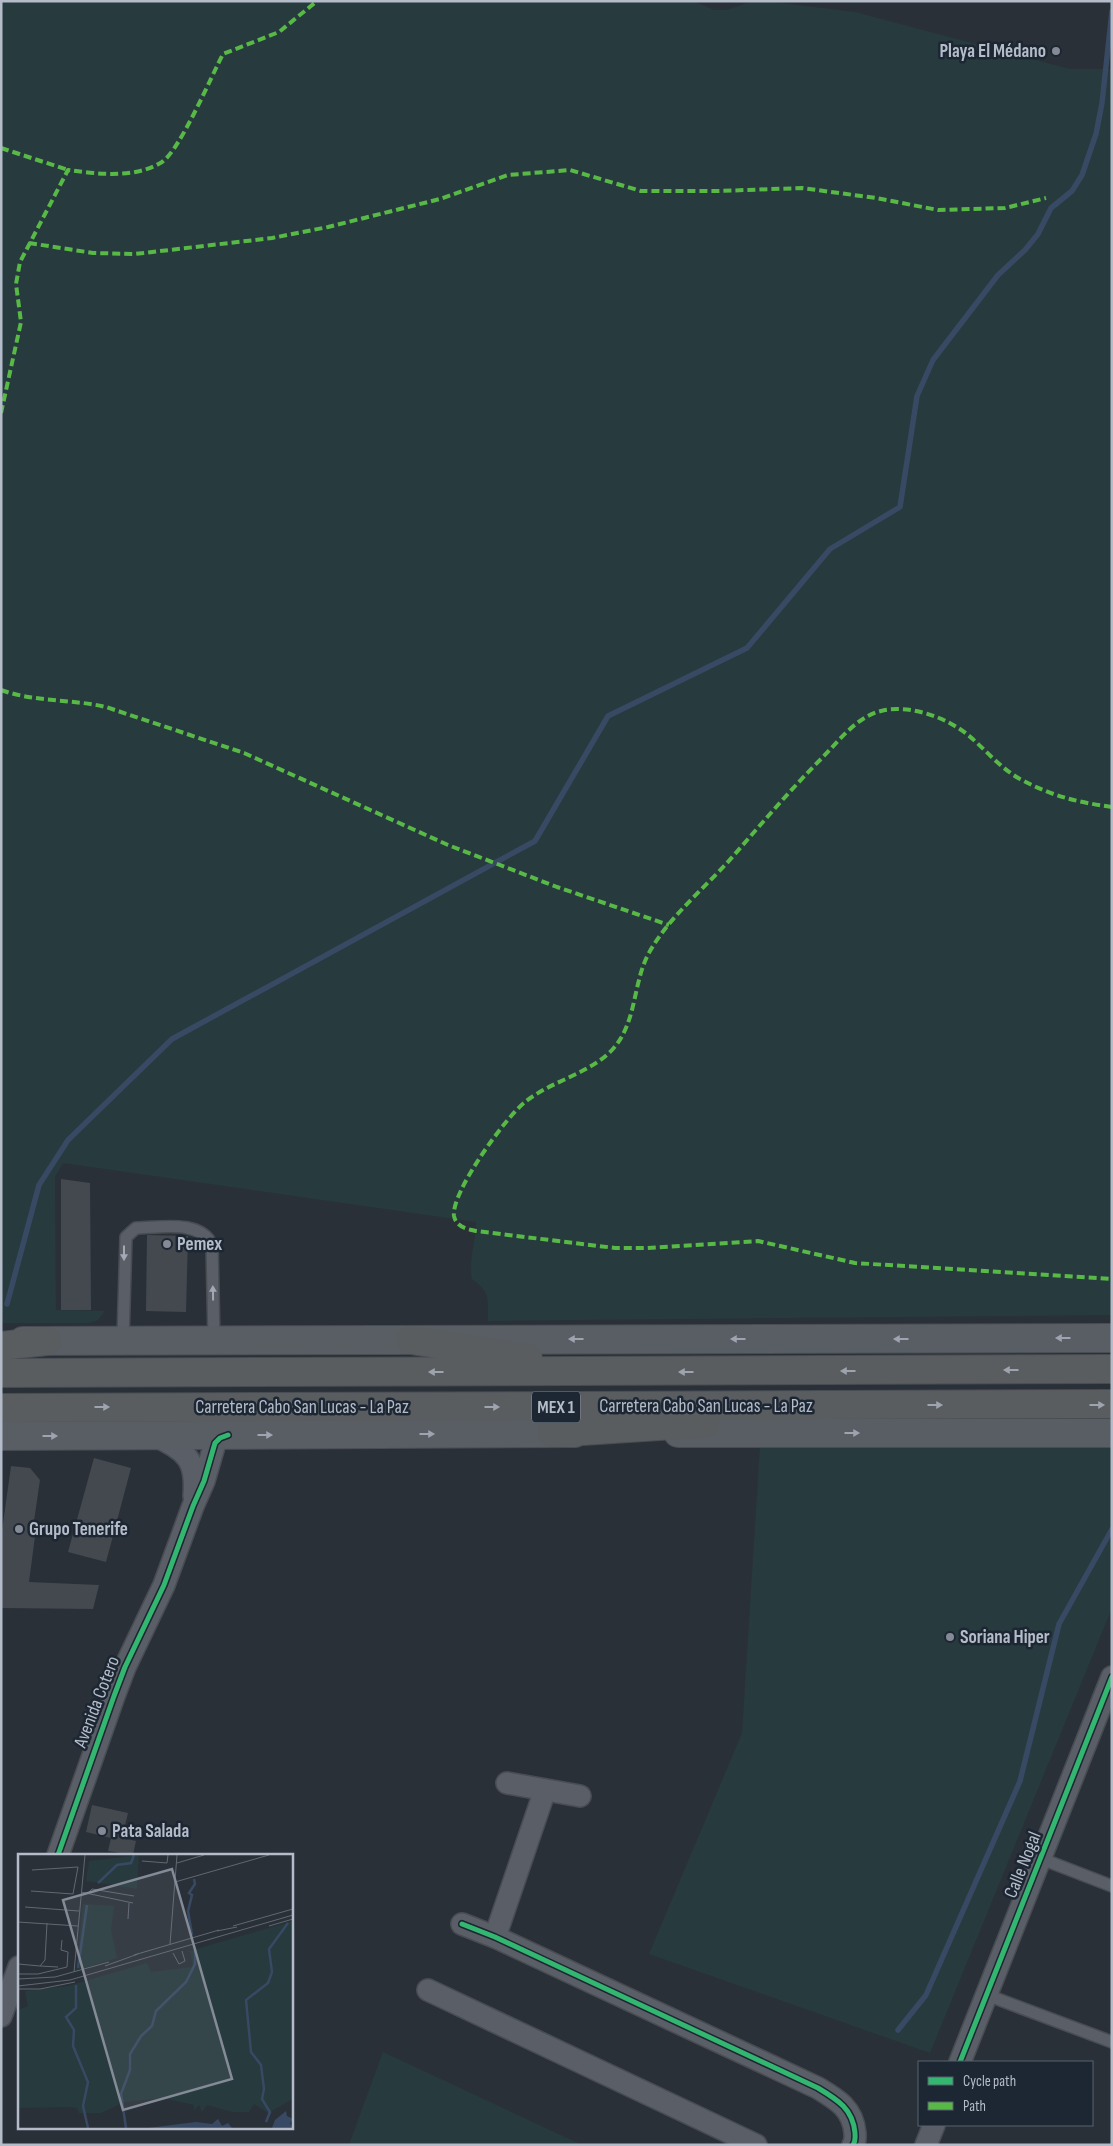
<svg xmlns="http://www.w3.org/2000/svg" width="1113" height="2146" viewBox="0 0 1113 2146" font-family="'Sofia Sans Condensed',sans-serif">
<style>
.green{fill:#273a3e}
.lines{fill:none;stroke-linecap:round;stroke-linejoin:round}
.stream{stroke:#384963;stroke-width:5.5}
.building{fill:#444950}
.lane-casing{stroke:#484c53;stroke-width:14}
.street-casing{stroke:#484c53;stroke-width:24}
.secondary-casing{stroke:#484c53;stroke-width:30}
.highway-casing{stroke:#474c53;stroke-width:30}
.lane{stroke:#5a5e66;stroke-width:11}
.street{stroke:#5a5e66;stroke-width:21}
.secondary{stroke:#595d64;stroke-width:28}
.highway{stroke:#5a5d60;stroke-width:28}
.quiet{stroke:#58b947;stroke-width:4;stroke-dasharray:8 4;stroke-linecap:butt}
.cycleway-casing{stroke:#1d2633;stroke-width:8}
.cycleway{stroke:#33b770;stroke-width:5}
.oneway{fill:#a2a9b5}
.oneway2{fill:#9da4b0}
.oneway3{fill:#9ea4af}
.poi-dot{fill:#848b96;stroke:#1d2633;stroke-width:2}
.labels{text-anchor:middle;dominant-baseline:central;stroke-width:5;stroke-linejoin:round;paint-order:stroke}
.shield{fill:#1d2633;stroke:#878f9c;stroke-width:1}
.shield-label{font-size:18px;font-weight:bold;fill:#b4bcc9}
.poi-label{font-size:19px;font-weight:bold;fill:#b4bcc9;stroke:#1d2633;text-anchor:start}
.street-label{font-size:19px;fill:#b4bcc9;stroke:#1d2633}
.inset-river{fill:none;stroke:#384963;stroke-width:2.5}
.inset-road{fill:none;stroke:#616872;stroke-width:1}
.view{fill:#848b96;fill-opacity:0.15;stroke:#848b96;stroke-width:2.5}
.inset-edge{fill:none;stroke:#b4bcc9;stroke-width:2.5}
</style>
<rect width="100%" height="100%" fill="#2a3038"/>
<g class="green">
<path d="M1 1H693L714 10H727L747 3 766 1 855 12 1070 69H1112V1315L488 1321C487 1298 492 1294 472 1279 468 1261 476 1242 476 1222L63 1163 55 1177 56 1310 105 1311 98 1320 90 1323H1Z"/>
<polygon points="1112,1444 1112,1608 930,2053 649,1954 742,1733 760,1446"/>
<polygon points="383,2052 582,2145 349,2145"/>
</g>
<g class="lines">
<g class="stream">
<polyline points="7,1304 39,1185 68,1140 172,1039 535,841 608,716 747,648 830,549 900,507 917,396 933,360 998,275 1025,250 1038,234 1051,208 1072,191 1082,175 1096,134 1102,103 1112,11"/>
<polyline points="898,2030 926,1995 1020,1781 1059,1624 1112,1529"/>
</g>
</g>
<g class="building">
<polygon points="61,1179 90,1183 91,1310 61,1310"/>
<polygon points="147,1235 188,1236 186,1312 146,1311"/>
<polygon points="94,1458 131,1468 106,1562 68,1552"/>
<polygon points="11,1466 30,1468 40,1480 34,1521 37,1521 29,1582 99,1585 93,1609 1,1608 1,1538"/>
<polygon points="92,1805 128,1813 122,1838 136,1841 133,1855 108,1851 111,1838 86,1832"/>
</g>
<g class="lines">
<g class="lane-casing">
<g id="lane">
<path d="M123 1340 126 1237 136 1228C159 1228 200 1219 212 1245L214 1341"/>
<polyline points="1042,1859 1112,1886"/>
<polyline points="987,1995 1112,2042"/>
</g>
</g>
<g class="street-casing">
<g id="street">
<path d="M156 1436C186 1452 197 1458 194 1496"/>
<polyline points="507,1783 580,1796"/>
<polyline points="58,1855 114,1696 125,1667 164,1585 193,1506 204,1481 215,1443 220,1438 228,1435"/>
<path d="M462 1924 495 1937 818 2088C838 2100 853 2109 855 2133 855 2138 856 2140 853 2145"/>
<polyline points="495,1937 545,1790"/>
<polyline points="428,1990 756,2145"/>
<polyline points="1,2016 19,1967"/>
<polyline points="960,2062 1112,1677"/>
<polyline points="926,2145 934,2125"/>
</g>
</g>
<g class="secondary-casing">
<g id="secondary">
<polyline points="23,1341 1112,1338"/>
<polyline points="678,1433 1112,1433"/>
<polyline points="1,1436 575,1433"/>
</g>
</g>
<g class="highway-casing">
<g id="highway">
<polyline points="411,1340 528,1358"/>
<polyline points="1,1346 47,1341"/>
<polyline points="1,1373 1112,1369"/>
<polyline points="1,1408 1112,1404"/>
<polyline points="552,1433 705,1423"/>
</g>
</g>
<use href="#lane" class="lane"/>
<use href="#street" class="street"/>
<use href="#secondary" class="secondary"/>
<use href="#highway" class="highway"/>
<g class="quiet">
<polyline points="1,148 68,170"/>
<polyline points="29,243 93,253 135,254 272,238 328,227 440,199 508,175 570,170 641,191 718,191 802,188 876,198 938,210 1005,208 1046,198"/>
<path d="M1 413 21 322 16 284 20 262 68 170C97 174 135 179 162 162 180 150 211 77 223 54L279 32 317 1"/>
<path d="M1 690C34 702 72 699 106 707L244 753 448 845 557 887 669 925"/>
<path d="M1112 807C1076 802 1052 796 1020 779 1000 768 985 749 968 735 946 717 909 704 881 711 856 717 839 741 821 759 788 792 758 828 727 863 701 891 669 918 650 951 632 982 638 1022 612 1050 589 1074 551 1081 525 1102 506 1117 451 1192 454 1216 456 1227 467 1229 476 1231L615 1248H647L758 1241 855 1263 1112 1279"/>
</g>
<g class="cycleway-casing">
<g id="cycleway">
<polyline points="58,1855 114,1696 125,1667 164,1585 193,1506 204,1481 215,1443 220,1438 228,1435"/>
<path d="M462 1924 495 1937 818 2088C838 2100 853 2109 855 2133 855 2138 856 2140 853 2145"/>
<polyline points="960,2062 1112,1677"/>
</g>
</g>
<use href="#cycleway" class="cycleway"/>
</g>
<defs><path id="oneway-solid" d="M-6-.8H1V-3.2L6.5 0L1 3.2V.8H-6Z" transform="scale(1.25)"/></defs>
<g class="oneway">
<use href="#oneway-solid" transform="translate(124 1253) rotate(90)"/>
<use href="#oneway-solid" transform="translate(213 1293) rotate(-91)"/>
</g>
<g class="oneway2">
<use href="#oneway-solid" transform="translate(1063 1338) rotate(180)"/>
<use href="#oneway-solid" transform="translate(576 1339) rotate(180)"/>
<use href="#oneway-solid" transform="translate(738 1339) rotate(180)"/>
<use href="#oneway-solid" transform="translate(901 1339) rotate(180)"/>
<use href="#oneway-solid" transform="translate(852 1433)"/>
<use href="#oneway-solid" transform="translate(427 1434)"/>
<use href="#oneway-solid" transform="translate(265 1435)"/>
<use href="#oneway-solid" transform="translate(50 1436)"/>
</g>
<g class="oneway3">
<use href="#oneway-solid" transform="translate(1011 1370) rotate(180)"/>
<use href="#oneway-solid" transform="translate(848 1371) rotate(180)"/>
<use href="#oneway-solid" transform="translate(436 1372) rotate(-180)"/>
<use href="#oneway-solid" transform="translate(686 1372) rotate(180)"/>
<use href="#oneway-solid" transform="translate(935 1405)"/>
<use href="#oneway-solid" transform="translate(1097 1405)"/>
<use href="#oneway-solid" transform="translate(102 1407)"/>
<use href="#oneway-solid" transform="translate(492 1407)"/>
</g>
<g class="poi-dot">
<circle cx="1056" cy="51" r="5"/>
<circle cx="167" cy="1244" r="5"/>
<circle cx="19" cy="1529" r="5"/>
<circle cx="950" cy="1637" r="5"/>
<circle cx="102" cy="1831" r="5"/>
</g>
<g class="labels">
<rect class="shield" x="532" y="1391.5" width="48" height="31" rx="4"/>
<g class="shield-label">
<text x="556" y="1407">MEX 1</text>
</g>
<g class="poi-label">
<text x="1046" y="51" text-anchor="end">Playa El Médano</text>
<text x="177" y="1244">Pemex</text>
<text x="29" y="1529">Grupo Tenerife</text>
<text x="960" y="1637">Soriana Hiper</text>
<text x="112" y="1831">Pata Salada</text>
</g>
<g class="street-label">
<text x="706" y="1406">Carretera Cabo San Lucas - La Paz</text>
<text x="302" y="1407">Carretera Cabo San Lucas - La Paz</text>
<text transform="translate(97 1702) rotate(-69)">Avenida Cotero</text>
<text transform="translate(1023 1865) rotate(-68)">Calle Nogal</text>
</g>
</g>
<g transform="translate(18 1854)">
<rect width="275" height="275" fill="#2a3038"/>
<path d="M121 1 119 35 68 27 71 7ZM65 50 96 52 93 76 99 104 58 116ZM275 67V245L250 259 236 250 231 258H214L189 251 184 258 181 251 176 256V251L144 244 107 248 83 259H61L59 254 51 253 0 254V156L10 152 7 137 50 132 129 109 133 118 175 113 172 98H168Z" fill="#273a3e"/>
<path d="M268 257 269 262 275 265 272 269 275 274H254L257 266ZM200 265 204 272 210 269 214 274H130L178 268 194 270Z" fill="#384963"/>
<path class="inset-river" d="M80 29 99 11 113 9 116 1M174 81 170 57 174 41 171 39 177 30 176 25M60 114 69 51M58 131V154L48 163 56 176 55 192 70 228 65 252 70 274M248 268 252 258 244 245 246 235 243 211 233 198 228 146 250 129 254 118 251 95 270 69M108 274 103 240 112 216V200L123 182 134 172 138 157 168 128 177 110V97"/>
<path class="inset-road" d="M124 7 149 9 150 1M159 9 186 1M157 28 251 1M13 37 55 40 60 13 14 16M63 38 115 49M70 39 74 35 116 42M7 53 61 57M110 65 111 49M0 68 60 72M215 72 275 55M251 72 275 65M199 77 219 73M152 90 159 1M155 99 161 110 167 107 164 97M116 101 201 76M0 110 22 112 27 106 29 69M22 112 40 113M87 112 120 100M56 118 67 1M0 120H20L49 113 50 98 43 96 44 86M0 125 37 123 91 108M0 132 52 126 275 61M0 135H22L57 128"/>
<path class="view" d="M154 15 214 225 105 256 45 46Z"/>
<rect width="275" height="275" class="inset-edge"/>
</g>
<rect width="1113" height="2146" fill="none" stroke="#b4bcc9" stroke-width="5"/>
<rect x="918" y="2061" width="175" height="65" fill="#1d2633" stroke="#59626f"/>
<rect x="928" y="2077" width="25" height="8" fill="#33b770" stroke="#59626f"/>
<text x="963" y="2086" font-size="15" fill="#b4bcc9">Cycle path</text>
<rect x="928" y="2102" width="25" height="8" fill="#58b947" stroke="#59626f"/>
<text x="963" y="2111" font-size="15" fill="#b4bcc9">Path</text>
</svg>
